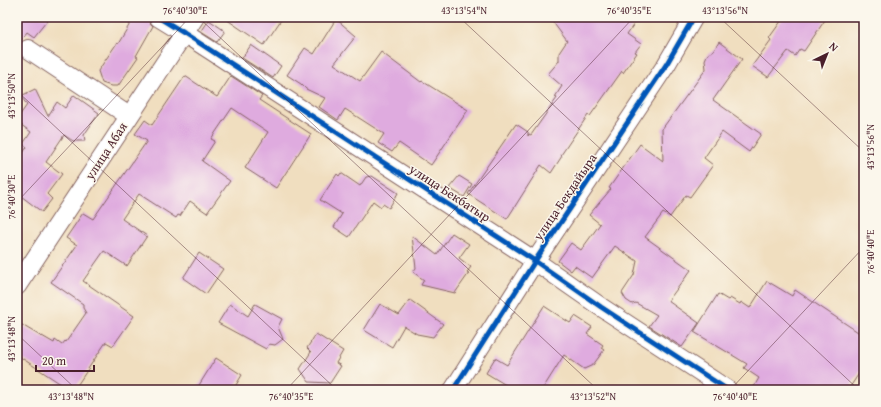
<svg xmlns="http://www.w3.org/2000/svg" width="881" height="407" viewBox="0 0 881 407" font-family="'Gentium Book Plus',serif">
<style>
.building{fill:#dfabdf}
.lines{fill:none;stroke-linecap:round;stroke-linejoin:round}
.street-casing{stroke:#84625f;stroke-width:20}
.street{stroke:#fff;stroke-width:18}
.cycleway-casing{stroke:#fbf7ec;stroke-width:8}
.cycleway{stroke:#0057b8;stroke-width:5}
.ticks{fill:none;stroke:#4a1f2b;stroke-width:1;stroke-opacity:0.45}
.labels{text-anchor:middle;dominant-baseline:central;stroke-width:3;stroke-linejoin:round;paint-order:stroke}
.street-label{font-size:13px;fill:#4a1f2b;stroke:#fbf7ec}
.neatline{fill:none;stroke:#4a1f2b;stroke-width:1.5}
.ticks-label{font-size:10px;text-anchor:middle;fill:#4a1f2b}
</style>
<rect width="100%" height="100%" fill="#fbf7ec"/>
<filter id="ink" filterUnits="userSpaceOnUse"><feTurbulence type="fractalNoise" baseFrequency=".025" numOctaves="2"/><feDisplacementMap in="SourceGraphic" scale="8" xChannelSelector="R" yChannelSelector="G"/><feConvolveMatrix kernelMatrix="1 2 1 2 8 2 1 2 1" color-interpolation-filters="sRGB"/></filter>
<filter id="wash" filterUnits="userSpaceOnUse"><feTurbulence type="fractalNoise" baseFrequency=".012" numOctaves="4" result="noise"/><feDisplacementMap in="SourceGraphic" scale="16" xChannelSelector="R" yChannelSelector="G"/><feGaussianBlur stdDeviation="0.9" result="paint"/><feColorMatrix in="noise" values="0 0 0 0 0 0 0 0 0 0 0 0 0 0 0 0 0 1.4 0 .05"/><feComposite in="paint" operator="in"/></filter>
<g filter="url(#wash)">
<rect width="100%" height="100%" fill="#f0debf"/>
<g id="blocks">
<g class="building">
<polygon points="17,17 50,17 34,37 27,32 17,45"/>
<polygon points="134,17 148,17 149,22 153,26 136,56 138,57 118,86 111,86 102,83 98,71 117,43 118,44"/>
<polygon points="223,17 283,17 264,45"/>
<polygon points="549,17 639,17 627,34 641,44 635,52 637,53 623,73 622,71 590,116 588,115 561,155 562,156 551,173 541,165 507,219 468,194 516,124 528,132 528,136 529,134 531,135 557,98 555,97 562,86 548,74 559,61 559,53 567,41"/>
<polygon points="784,17 827,17 804,51 800,49 795,56 788,51 768,77 752,66 771,40 769,38"/>
<polygon points="336,19 356,36 334,64 360,81 381,52 421,82 422,81 468,110 431,165 399,143 392,152 378,143 384,134 345,109 338,120 319,107 325,98 306,89 301,84 287,75 305,48 314,54"/>
<polygon points="209,20 225,31 217,42 201,32"/>
<polygon points="719,42 742,59 713,100 761,134 749,152 722,132 704,158 713,165 690,197 686,195 670,217 663,213 645,237 691,270 668,301 699,323 682,347 649,326 657,315 636,303 632,304 626,300 622,293 634,275 637,261 615,246 592,278 575,266 571,271 558,261 571,243 581,250 600,224 589,215 611,189 609,188 640,144 663,161 662,129 706,69 705,60 707,55 714,50"/>
<polygon points="251,45 281,66 273,78 242,58"/>
<polygon points="185,76 217,97 231,76 262,96 259,100 311,134 276,188 245,168 268,132 232,108 211,139 215,141 202,161 230,181 207,213 190,201 180,216 178,215 176,218 139,194 122,219 147,236 127,266 104,251 83,281 134,316 113,346 106,342 74,390 70,390 17,355 17,322 42,337 42,336 54,343 55,340 62,345 65,341 66,342 86,313 83,308 83,304 51,282 77,245 66,238 83,213 93,219 147,141 135,134 145,120 152,125"/>
<polygon points="35,89 48,116 57,102 65,108 74,95 99,113 84,135 85,141 73,141 64,135 46,162 62,174 47,194 52,199 42,212 17,193 17,162 27,147 23,144 31,132 17,122 17,119 27,105 21,96"/>
<polygon points="341,173 360,186 366,177 372,176 398,193 389,208 383,204 381,207 373,201 349,237 334,227 342,214 320,200 337,174 339,176"/>
<polygon points="459,176 472,184 464,197 449,188"/>
<polygon points="452,233 469,244 459,258 471,267 467,272 469,273 455,293 421,285 424,280 413,272 416,268 412,236 437,255"/>
<polygon points="199,253 223,269 206,294 183,278"/>
<polygon points="767,281 792,296 795,290 864,336 864,366 848,390 752,390 759,378 744,368 747,364 694,332 718,294 728,300 730,298 740,304 741,302 750,308"/>
<polygon points="410,300 443,324 433,337 417,334 404,326 392,347 364,330 380,304 399,315"/>
<polygon points="230,304 248,316 255,304 282,319 278,327 283,339 275,345 269,344 266,349 218,323"/>
<polygon points="544,306 570,323 575,316 592,327 587,334 603,345 601,348 604,350 593,365 584,369 564,355 542,390 514,390 486,373 495,358 507,365"/>
<polygon points="316,334 343,351 336,363 341,366 330,383 309,382 300,369 311,352 307,348"/>
<polygon points="216,358 242,375 233,390 196,390"/>
</g>
</g>
</g>
<g filter="url(#ink)">
<use href="#blocks" fill-opacity="0" stroke="#84625f" stroke-width="1"/>
<g class="lines">
<g class="street-casing">
<g id="street">
<polyline points="158,17 184,33 535,261 601,307 728,390"/>
<polyline points="28,49 129,116"/>
<polyline points="17,286 195,17"/>
<polyline points="453,390 535,261 666,65 694,17"/>
</g>
</g>
<use href="#street" class="street"/>
<g class="cycleway-casing">
<g id="cycleway">
<polyline points="158,17 184,33 535,261 601,307 728,390"/>
<polyline points="453,390 535,261 666,65 694,17"/>
</g>
</g>
<use href="#cycleway" class="cycleway"/>
</g>
</g>
<path class="ticks" d="M198 17 598 390M459 17 859 390M719 17 864 152M17 91 337 390M17 202 190 17M17 334 77 390M286 390 634 17M730 390 864 247"/>
<g class="labels">
<g class="street-label">
<text transform="translate(106 151) rotate(-57)">улица Абая</text>
<text transform="translate(450 193) rotate(33)">улица Бекбатыр</text>
<text transform="translate(565 197) rotate(-56)">улица Бекдайыра</text>
</g>
</g>
<rect width="881" height="407" fill="none" stroke="#fbf7ec" stroke-width="44"/>
<g transform="translate(827 54) rotate(43)" stroke="#fbf7ec" stroke-width="3" paint-order="stroke">
<path d="M0-3L7 15L0 10L-7 15Z" fill="#4a1f2b"/>
<text y="-6" font-size="11" font-weight="bold" text-anchor="middle" fill="#4a1f2b">N</text>
</g>
<path d="M36 365v6h58v-6" fill="none" stroke="#4a1f2b" stroke-width="2"/>
<text x="42" y="365" font-size="12" fill="#4a1f2b" stroke="#fbf7ec" stroke-width="3" paint-order="stroke">20 m</text>
<rect x="22" y="22" width="837" height="363" class="neatline"/>
<g class="ticks-label">
<text x="185" y="14">76°40'30"E</text>
<text x="464" y="14">43°13'54"N</text>
<text x="629" y="14">76°40'35"E</text>
<text x="725" y="14">43°13'56"N</text>
<text transform="translate(11 96) rotate(-90)" y="4">43°13'50"N</text>
<text transform="translate(870 147) rotate(-90)" y="4">43°13'56"N</text>
<text transform="translate(11 197) rotate(-90)" y="4">76°40'30"E</text>
<text transform="translate(870 252) rotate(-90)" y="4">76°40'40"E</text>
<text transform="translate(11 339) rotate(-90)" y="4">43°13'48"N</text>
<text x="71" y="400">43°13'48"N</text>
<text x="291" y="400">76°40'35"E</text>
<text x="593" y="400">43°13'52"N</text>
<text x="735" y="400">76°40'40"E</text>
</g>
</svg>
